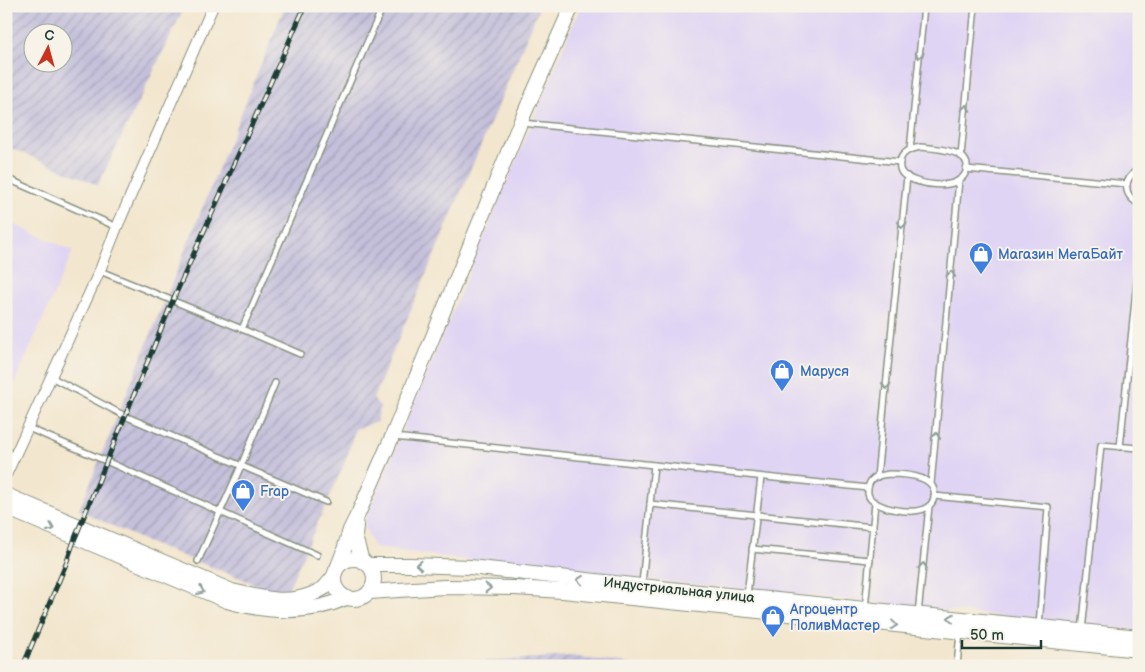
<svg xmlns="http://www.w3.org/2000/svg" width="1145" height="672" viewBox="0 0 1145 672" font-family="'Balsamiq Sans',sans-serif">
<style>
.built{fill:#e0d4f4}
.industrial{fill:url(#industrial-furrows);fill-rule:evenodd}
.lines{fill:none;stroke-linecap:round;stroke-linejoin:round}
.lane-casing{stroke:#899281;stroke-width:8}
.street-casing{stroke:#899281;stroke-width:12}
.secondary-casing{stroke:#899281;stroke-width:16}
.lane{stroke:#fff;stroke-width:5}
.street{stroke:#fff;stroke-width:10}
.secondary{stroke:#fff;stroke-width:14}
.rail-casing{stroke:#1f3d34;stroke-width:5}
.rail{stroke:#f7f3e8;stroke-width:3;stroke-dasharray:9;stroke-linecap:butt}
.oneway{stroke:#8f9e9a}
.labels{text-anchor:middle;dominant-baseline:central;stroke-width:4;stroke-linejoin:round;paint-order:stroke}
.shop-label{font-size:14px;fill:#366cbe;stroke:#f7f3e8;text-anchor:start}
.street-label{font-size:14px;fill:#1f3d34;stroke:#f7f3e8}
</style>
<defs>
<pattern id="industrial-furrows" width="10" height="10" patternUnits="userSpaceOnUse" patternTransform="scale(1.25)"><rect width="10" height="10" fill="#c4c0db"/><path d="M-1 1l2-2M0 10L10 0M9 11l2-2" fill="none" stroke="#9f9db2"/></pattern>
</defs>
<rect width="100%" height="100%" fill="#f7f3e8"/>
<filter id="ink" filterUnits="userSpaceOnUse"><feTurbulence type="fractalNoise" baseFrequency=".02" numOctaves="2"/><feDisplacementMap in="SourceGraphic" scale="10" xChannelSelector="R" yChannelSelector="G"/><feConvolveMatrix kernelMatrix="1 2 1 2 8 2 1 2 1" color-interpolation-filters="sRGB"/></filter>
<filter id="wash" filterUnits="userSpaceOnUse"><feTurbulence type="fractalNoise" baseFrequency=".0096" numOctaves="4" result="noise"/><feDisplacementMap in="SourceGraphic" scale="20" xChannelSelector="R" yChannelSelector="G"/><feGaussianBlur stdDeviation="1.12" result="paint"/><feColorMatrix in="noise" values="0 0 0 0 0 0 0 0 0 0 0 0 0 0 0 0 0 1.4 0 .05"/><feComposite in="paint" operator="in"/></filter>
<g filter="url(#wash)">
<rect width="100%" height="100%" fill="#f3e6ce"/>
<g class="built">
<polygon points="581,6 1139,6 1139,630 535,568 374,548 364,523"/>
<polygon points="6,221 73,251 6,402"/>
</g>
<g class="industrial">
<path d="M6 6H185L98 185 6 146ZM32 32H62V62H32Z"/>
<polygon points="285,6 540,6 373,399 380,406 377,422 355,429 346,460 288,589 268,589 149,543 79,510"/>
<polygon points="571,656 640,666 409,666"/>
</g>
</g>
<g filter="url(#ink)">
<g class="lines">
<g class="lane-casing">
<g id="lane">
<polyline points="522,123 900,162"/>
<path d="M921 147C934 148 977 150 965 174 955 191 917 185 904 175 897 169 899 157 906 152 910 149 916 148 921 147Z"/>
<polyline points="910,150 924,6"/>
<polyline points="961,156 975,6"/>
<polyline points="966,169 1127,184"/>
<path d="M1139 169C1123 179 1122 194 1139 204"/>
<polyline points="6,178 117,227"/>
<polyline points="100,271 242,329 300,354"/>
<polyline points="242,329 383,6"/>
<polyline points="51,377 125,416 326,502"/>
<polyline points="28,428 106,461 317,555"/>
<polyline points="394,437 868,488"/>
<polyline points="1120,447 1139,261"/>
<path d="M889 474C902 474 930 475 934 490 935 495 934 500 931 504 920 517 885 510 873 501 865 496 867 483 874 478 879 475 884 475 889 474Z"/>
<polyline points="877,477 907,176"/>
<polyline points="931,484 959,180"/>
<polyline points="934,496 1048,507 1039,626"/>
<polyline points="650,504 873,527"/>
<polyline points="752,549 870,560"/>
<polyline points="198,561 241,466 275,383"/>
<polyline points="642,584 654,465"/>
<polyline points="747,595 761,477"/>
<polyline points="865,609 875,503"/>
<polyline points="918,614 929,506"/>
<polyline points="1082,631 1101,445 1139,448"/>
<polyline points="957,666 960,632"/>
</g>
</g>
<g class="street-casing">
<polyline id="street" points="6,475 100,270 117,227 213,6"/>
</g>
<g class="secondary-casing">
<g id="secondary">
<path d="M6 495 232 591C258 597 284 605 310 595 314 593 320 591 324 588 328 584 331 580 334 576"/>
<path d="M6 508 227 601C266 612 309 615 346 598"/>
<polyline points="356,525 355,537 362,561"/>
<circle cx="354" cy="579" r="20"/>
<polyline points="368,565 411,565 470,567 641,586 1139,637"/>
<polyline points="338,566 343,553 350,530 359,512 392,437 520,123 572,6"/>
<polyline points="369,592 444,587 515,588 563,591 1139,650"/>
</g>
</g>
<use href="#lane" class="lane"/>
<use href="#street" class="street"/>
<use href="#secondary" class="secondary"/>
<g class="rail-casing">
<polyline id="rail" points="23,666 66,564 75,538 173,300 305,6"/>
</g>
<use href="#rail" class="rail"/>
</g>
<defs><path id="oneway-chevron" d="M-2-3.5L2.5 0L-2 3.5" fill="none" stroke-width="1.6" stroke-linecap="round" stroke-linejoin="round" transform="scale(1.25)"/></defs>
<g class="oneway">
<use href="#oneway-chevron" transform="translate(919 55) rotate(96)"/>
<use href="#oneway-chevron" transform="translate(966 108) rotate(-85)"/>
<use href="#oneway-chevron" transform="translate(902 225) rotate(96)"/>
<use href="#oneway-chevron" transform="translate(951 274) rotate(-85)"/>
<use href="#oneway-chevron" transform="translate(886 386) rotate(96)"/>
<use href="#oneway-chevron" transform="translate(936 436) rotate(-85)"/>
<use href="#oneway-chevron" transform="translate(51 528) rotate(23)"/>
<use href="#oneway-chevron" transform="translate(419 565) rotate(-177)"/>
<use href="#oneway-chevron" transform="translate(923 566) rotate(-84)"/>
<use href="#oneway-chevron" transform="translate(580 580) rotate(-174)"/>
<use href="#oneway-chevron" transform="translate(488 588)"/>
<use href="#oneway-chevron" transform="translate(201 591) rotate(23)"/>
<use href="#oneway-chevron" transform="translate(951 618) rotate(-174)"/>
<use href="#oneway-chevron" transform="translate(894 625) rotate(6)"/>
</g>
</g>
<defs>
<g id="shop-pin" transform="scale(1.25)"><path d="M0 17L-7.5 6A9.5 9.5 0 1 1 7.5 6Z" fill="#3f7fe0" stroke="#f7f3e8"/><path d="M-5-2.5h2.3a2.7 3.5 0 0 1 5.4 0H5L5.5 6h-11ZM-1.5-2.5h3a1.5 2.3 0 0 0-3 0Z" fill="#fff"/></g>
</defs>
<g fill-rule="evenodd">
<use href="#shop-pin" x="981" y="254"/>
<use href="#shop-pin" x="782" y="371"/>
<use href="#shop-pin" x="243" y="491"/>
<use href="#shop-pin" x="773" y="617"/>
</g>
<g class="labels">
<g class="shop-label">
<text x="998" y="254">Магазин МегаБайт</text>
<text x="800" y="371">Маруся</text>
<text x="260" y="491">Frap</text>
<text x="790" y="609">Агроцентр<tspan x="790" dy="16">ПоливМастер</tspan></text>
</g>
<g class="street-label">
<text transform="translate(679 590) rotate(6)">Индустриальная улица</text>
</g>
</g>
<rect width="1145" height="672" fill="none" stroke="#f7f3e8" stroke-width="25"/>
<g transform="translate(48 48) rotate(6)"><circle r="24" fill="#f7f3e8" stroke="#a1aaa0"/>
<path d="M0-4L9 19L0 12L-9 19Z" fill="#c8321e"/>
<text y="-8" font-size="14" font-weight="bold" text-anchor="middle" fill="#1f3d34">С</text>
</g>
<path d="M962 640v8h79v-8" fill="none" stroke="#1f3d34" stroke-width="2.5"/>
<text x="970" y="640" font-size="15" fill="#1f3d34" stroke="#f7f3e8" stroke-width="4" paint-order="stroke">50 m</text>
</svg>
